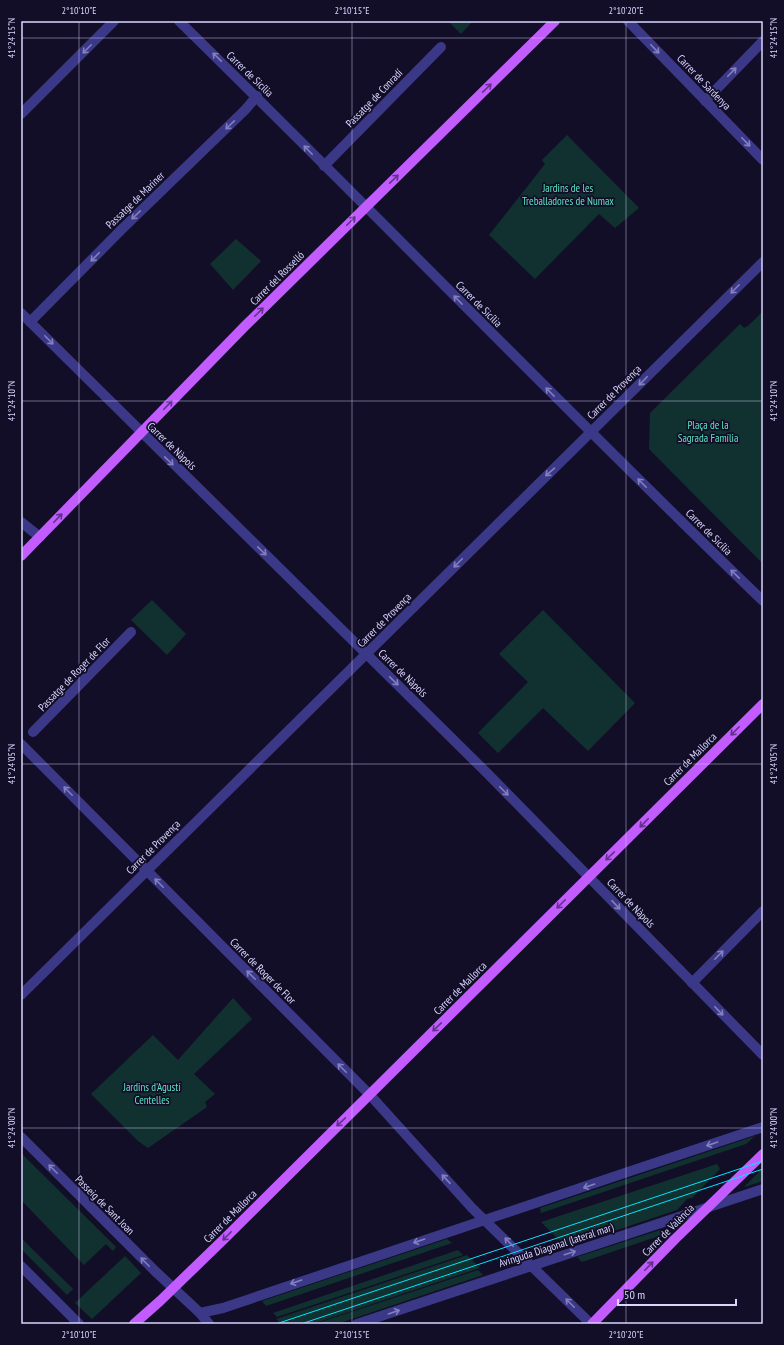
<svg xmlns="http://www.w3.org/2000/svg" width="784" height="1345" viewBox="0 0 784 1345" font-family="'PT Sans Narrow',sans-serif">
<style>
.green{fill:#113130}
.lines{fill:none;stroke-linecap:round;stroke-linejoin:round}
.minor{stroke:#3b3888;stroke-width:10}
.major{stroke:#c25cff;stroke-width:10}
.tram{stroke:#01e5ff;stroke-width:1}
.oneway{stroke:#827fbe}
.oneway2{stroke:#623188}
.ticks{fill:none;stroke:#d9d5ff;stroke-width:1;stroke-opacity:0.45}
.labels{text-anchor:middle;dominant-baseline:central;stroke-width:3.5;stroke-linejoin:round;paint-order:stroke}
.street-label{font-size:11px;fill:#d9d5ff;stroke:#130e27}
.park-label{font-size:11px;fill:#5ce4c2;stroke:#130e27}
.neatline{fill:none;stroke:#d9d5ff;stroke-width:1.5}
.ticks-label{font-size:10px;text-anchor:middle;fill:#d9d5ff}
</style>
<rect width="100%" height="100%" fill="#130e27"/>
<g class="green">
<polygon points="448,21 473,21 461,34"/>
<polygon points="567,135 639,208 615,228 599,214 535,279 489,235 545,164 542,160"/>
<polygon points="236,239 261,261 233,290 210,264"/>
<polygon points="763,311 763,564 649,449 650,413 740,324 744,328 748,326"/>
<polygon points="152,600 186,634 167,655 131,620"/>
<polygon points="543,610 635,703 588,751 543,708 498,753 478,733 528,682 499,654"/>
<polygon points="233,998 252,1019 194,1074 215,1094 205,1102 207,1107 148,1148 138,1141 91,1094 153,1035 178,1060"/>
<polygon points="755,1136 746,1144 541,1213 540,1208"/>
<polygon points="21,1153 116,1247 113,1251 106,1244 84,1265 21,1200"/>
<polygon points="717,1164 720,1169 692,1198 687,1199 677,1210 566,1247 541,1222"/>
<polygon points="763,1168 763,1181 745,1187 745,1186"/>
<polygon points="660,1230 662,1230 663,1233 659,1236 582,1262 577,1257"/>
<polygon points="21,1238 73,1289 67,1295 21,1249"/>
<polygon points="447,1239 452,1243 266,1306 262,1301"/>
<polygon points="458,1250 463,1255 277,1317 273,1313"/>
<polygon points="467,1255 480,1268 313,1324 281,1324 276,1319"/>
<polygon points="125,1256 141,1273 92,1319 75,1303"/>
<polygon points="478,1270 483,1275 337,1324 315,1324"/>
</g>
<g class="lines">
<g class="minor">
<path d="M179 21C375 213 566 411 763 601"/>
<polyline points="628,21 763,160"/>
<polyline points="705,101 763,41"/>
<polyline points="21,114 114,21"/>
<polyline points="324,166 441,47"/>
<polyline points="21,313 487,773 763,1055"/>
<polyline points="30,322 122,229 245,110 257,96"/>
<polyline points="21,522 40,537"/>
<polyline points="33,732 131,632"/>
<polyline points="21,744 370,1095 472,1208 591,1324"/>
<polyline points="692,983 763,911"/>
<polyline points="21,995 763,262"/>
<polyline points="21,1137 155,1271 200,1313 209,1324"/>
<polyline points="21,1266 79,1324"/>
<path d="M200 1313 223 1308C403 1246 583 1187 763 1127"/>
<polyline points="357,1324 763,1189"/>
</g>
<g class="major">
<polyline points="21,556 245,326 555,21"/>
<polyline points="134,1324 160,1301 223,1240 763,704"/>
<polyline points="592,1324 675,1239 763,1154"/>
</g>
<g class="tram">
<polyline points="276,1324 763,1161"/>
<polyline points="301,1324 763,1169"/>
</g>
</g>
<defs><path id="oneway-shaft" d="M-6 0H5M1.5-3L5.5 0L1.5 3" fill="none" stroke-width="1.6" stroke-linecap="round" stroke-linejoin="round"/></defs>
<g class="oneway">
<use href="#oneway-shaft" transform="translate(87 49) rotate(135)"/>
<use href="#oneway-shaft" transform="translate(655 49) rotate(46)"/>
<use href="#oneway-shaft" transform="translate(217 57) rotate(-136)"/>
<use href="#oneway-shaft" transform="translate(732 72) rotate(-46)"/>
<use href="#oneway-shaft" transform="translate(230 125) rotate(136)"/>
<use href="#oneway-shaft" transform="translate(746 142) rotate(46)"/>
<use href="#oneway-shaft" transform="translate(308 150) rotate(-134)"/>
<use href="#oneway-shaft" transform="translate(136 215) rotate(136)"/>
<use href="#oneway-shaft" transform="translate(95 257) rotate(134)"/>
<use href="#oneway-shaft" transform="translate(735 289) rotate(135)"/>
<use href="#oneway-shaft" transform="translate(458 300) rotate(-135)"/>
<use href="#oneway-shaft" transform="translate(49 340) rotate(45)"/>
<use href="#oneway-shaft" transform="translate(643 381) rotate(134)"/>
<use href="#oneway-shaft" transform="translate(550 392) rotate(-135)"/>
<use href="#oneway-shaft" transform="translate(169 461) rotate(44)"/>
<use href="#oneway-shaft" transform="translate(550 472) rotate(139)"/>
<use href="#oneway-shaft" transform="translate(642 483) rotate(-135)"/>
<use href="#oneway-shaft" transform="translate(262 551) rotate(44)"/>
<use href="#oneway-shaft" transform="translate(458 563) rotate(135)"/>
<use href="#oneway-shaft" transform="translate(735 574) rotate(-136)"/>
<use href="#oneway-shaft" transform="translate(394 681) rotate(44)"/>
<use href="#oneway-shaft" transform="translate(68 791) rotate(-135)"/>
<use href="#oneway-shaft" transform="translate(504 791) rotate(45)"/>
<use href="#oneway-shaft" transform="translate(159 883) rotate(-135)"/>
<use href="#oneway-shaft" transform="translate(616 905) rotate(47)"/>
<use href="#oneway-shaft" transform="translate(719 955) rotate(-45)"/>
<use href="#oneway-shaft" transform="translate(251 975) rotate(-135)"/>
<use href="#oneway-shaft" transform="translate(719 1011) rotate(46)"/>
<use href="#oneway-shaft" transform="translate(342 1068) rotate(-135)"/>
<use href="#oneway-shaft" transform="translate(712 1144) rotate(161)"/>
<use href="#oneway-shaft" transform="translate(53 1169) rotate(-135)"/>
<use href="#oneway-shaft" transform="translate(446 1179) rotate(-133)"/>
<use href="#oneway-shaft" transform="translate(589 1186) rotate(161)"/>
<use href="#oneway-shaft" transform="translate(419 1241) rotate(161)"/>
<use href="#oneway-shaft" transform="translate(509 1242) rotate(-134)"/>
<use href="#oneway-shaft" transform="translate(570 1253) rotate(-18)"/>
<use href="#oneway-shaft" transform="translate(145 1262) rotate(-135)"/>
<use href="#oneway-shaft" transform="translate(296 1282) rotate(161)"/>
<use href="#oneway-shaft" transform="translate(570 1303) rotate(-135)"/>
<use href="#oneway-shaft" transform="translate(394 1312) rotate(-19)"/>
</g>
<g class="oneway2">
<use href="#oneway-shaft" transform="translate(487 88) rotate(-44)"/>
<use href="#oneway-shaft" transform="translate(394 179) rotate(-44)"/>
<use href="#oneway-shaft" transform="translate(351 221) rotate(-45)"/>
<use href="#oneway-shaft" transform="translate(259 312) rotate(-45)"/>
<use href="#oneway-shaft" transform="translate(168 405) rotate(-46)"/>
<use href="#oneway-shaft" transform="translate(58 518) rotate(-46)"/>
<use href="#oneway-shaft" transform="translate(735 731) rotate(135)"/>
<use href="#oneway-shaft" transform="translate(644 823) rotate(134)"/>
<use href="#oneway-shaft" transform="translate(610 856) rotate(136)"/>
<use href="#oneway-shaft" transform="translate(561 904) rotate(135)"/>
<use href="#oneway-shaft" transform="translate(437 1027) rotate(136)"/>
<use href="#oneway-shaft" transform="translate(341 1122) rotate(137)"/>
<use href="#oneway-shaft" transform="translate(227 1236) rotate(135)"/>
<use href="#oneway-shaft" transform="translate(649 1266) rotate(-46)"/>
</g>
<path class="ticks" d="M79 21V1324M352 21V1324M626 21V1324M21 38H763M21 401H763M21 764H763M21 1128H763"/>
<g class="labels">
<g class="street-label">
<text transform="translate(250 74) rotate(44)">Carrer de Sicília</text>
<text transform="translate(704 82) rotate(46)">Carrer de Sardenya</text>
<text transform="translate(374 98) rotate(-46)">Passatge de Conradí</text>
<text transform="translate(135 200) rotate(-44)">Passatge de Mariner</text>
<text transform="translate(277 278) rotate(-45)">Carrer del Rosselló</text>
<text transform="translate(479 304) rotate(45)">Carrer de Sicília</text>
<text transform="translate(614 392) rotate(-45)">Carrer de Provença</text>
<text transform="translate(172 446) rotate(44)">Carrer de Nàpols</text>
<text transform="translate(709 532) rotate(45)">Carrer de Sicília</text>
<text transform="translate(384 620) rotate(-45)">Carrer de Provença</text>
<text transform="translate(403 673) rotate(44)">Carrer de Nàpols</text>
<text transform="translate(74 674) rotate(-46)">Passatge de Roger de Flor</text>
<text transform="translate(690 759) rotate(-45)">Carrer de Mallorca</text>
<text transform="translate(153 847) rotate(-45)">Carrer de Provença</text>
<text transform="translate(631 903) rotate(46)">Carrer de Nàpols</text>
<text transform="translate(263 971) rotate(45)">Carrer de Roger de Flor</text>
<text transform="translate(460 988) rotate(-45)">Carrer de Mallorca</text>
<text transform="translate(105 1205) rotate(45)">Passeig de Sant Joan</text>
<text transform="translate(230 1216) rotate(-45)">Carrer de Mallorca</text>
<text transform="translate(668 1230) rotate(-45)">Carrer de València</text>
<text transform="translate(556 1245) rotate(-18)">Avinguda Diagonal (lateral mar)</text>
</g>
<g class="park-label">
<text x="568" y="188">Jardins de les<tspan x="568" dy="13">Treballadores de Numax</tspan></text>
<text x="708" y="425">Plaça de la<tspan x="708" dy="13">Sagrada Família</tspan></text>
<text x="152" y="1087">Jardins d'Agustí<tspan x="152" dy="13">Centelles</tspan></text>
</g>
</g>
<rect width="784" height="1345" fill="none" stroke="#130e27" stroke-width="44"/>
<path d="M618 1299v6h118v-6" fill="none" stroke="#d9d5ff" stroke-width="2"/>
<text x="624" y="1299" font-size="12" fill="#d9d5ff" stroke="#130e27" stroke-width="3" paint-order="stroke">50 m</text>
<rect x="22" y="22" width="740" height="1301" class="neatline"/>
<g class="ticks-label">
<text x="79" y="14">2°10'10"E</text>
<text x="352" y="14">2°10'15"E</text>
<text x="626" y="14">2°10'20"E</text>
<text transform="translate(11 38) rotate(-90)" y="4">41°24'15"N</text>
<text transform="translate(773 38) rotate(-90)" y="4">41°24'15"N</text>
<text transform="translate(11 401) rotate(-90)" y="4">41°24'10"N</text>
<text transform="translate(773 401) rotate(-90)" y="4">41°24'10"N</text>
<text transform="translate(11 764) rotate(-90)" y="4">41°24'05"N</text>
<text transform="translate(773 764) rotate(-90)" y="4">41°24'05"N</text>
<text transform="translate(11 1128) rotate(-90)" y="4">41°24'00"N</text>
<text transform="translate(773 1128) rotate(-90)" y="4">41°24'00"N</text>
<text x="79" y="1338">2°10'10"E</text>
<text x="352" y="1338">2°10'15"E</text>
<text x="626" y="1338">2°10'20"E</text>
</g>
</svg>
